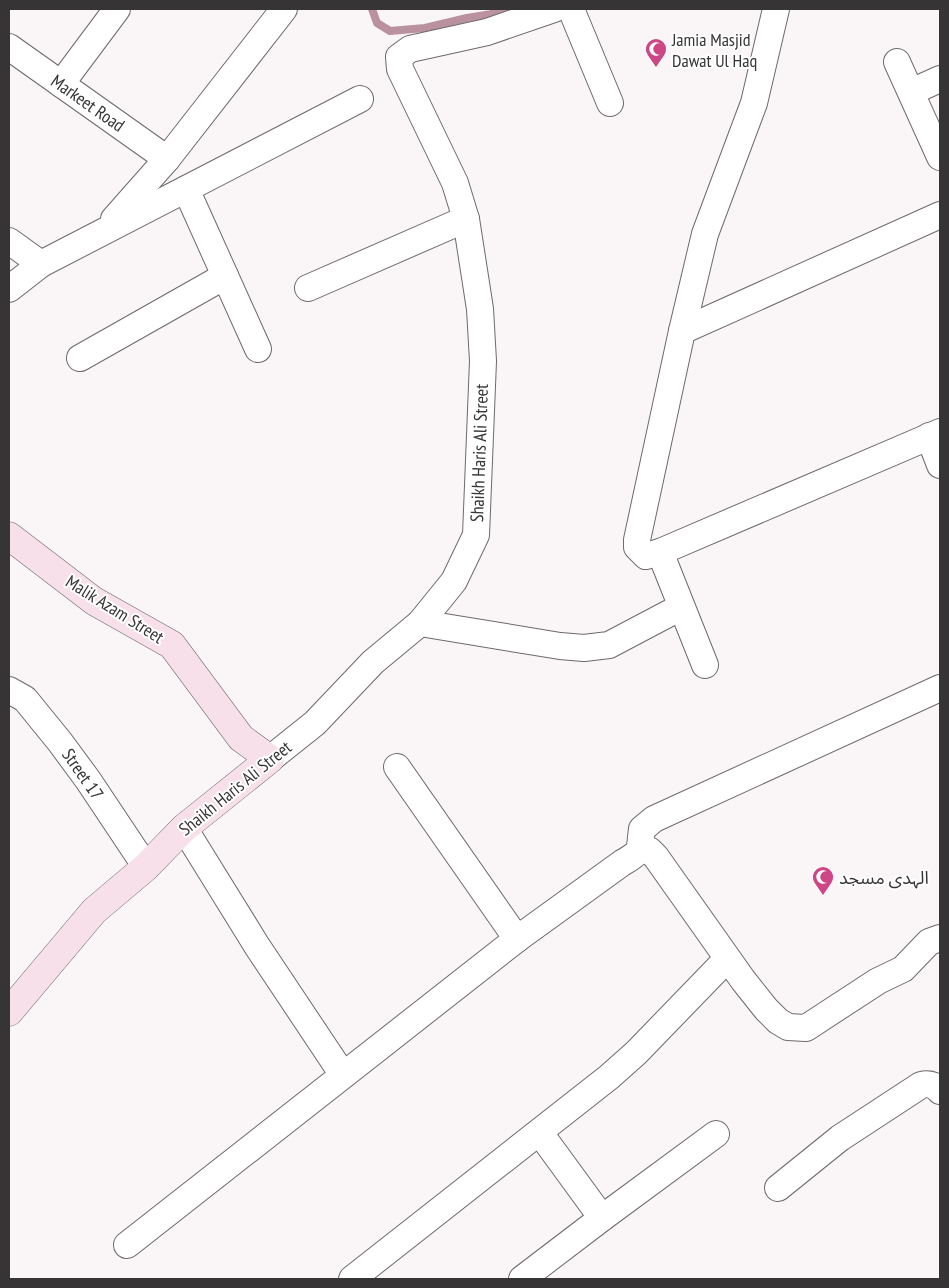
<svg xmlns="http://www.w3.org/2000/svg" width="949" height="1288" viewBox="0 0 949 1288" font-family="'PT Sans Narrow','Noto Sans Arabic',sans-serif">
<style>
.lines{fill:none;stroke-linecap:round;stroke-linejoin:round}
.stream{stroke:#b9919f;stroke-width:8}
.street-casing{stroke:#6e696a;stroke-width:28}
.secondary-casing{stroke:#6e696a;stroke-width:29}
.street{stroke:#fff;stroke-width:26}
.secondary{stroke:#f7e0e9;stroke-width:28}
.labels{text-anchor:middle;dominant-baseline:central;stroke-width:4;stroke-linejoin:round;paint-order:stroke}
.poi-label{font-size:18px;fill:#363435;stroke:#fff;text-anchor:start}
.street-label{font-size:18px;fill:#363435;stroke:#fff}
</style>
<rect width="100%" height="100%" fill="#faf5f7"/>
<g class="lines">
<polyline class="stream" points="372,9 377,23 390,31 425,28 467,18 498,13 507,9"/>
<g class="street-casing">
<g id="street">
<polyline points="571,9 610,103"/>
<polyline points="9,47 167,159"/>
<polyline points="897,62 940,157"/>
<polyline points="61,84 117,9"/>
<polyline points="911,92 940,79"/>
<polyline points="186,189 258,349"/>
<polyline points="940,215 682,331 637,540 637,547 646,556 660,552 940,432"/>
<polyline points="114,219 167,159 284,9"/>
<polyline points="9,241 41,264"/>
<polyline points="308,288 466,219"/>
<polyline points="9,289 41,264 360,99"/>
<polyline points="682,331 705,234 754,103 776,9"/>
<polyline points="80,358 225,276"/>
<polyline points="929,436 940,465"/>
<polyline points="660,552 705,665"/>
<polyline points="420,623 560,646 584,648 609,645 681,607"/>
<polyline points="9,690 25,699 60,742 88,780 146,867"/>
<polyline points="270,759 315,723 373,662 420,623 454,581 476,535 483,361 480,309 466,219 455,183 400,69 399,57 410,49 487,32 554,9"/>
<polyline points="397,767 517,939"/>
<polyline points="184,828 257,946 343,1075"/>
<polyline points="641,848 649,850 656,857 743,980 766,1009 778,1021 788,1027 806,1028 878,981 903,969 929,942 940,938"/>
<polyline points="540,1133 602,1218"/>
<path d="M778 1188 840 1138 921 1085C929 1083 935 1085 940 1091"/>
<path d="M127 1245 517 939 622 863C643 851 639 851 642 829L654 819 940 688"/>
<polyline points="352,1279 609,1077 636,1053 727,959"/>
<polyline points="522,1279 602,1218 716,1134"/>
</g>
</g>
<g class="secondary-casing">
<polyline id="secondary" points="9,536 94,601 172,645 241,738 270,759 184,828 146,867 94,911 9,1012"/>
</g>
<use href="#street" class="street"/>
<use href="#secondary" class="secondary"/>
</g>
<defs>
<g id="mosque-pin" transform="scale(1.125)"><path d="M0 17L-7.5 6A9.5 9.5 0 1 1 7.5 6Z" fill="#cd4686" stroke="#fff"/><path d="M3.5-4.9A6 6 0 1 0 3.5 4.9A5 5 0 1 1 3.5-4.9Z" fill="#fff"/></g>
</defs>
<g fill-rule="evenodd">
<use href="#mosque-pin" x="656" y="49"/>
<use href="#mosque-pin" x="823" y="877"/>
</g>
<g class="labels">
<g class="poi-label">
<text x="672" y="39">Jamia Masjid<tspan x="672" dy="21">Dawat Ul Haq</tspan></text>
<text x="839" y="877">الہدی مسجد</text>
</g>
<g class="street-label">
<text transform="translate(88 103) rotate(35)">Markeet Road</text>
<text transform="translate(479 453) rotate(-88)">Shaikh Haris Ali Street</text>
<text transform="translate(115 609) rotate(32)">Malik Azam Street</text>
<text transform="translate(83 774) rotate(55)">Street 17</text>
<text transform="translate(235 788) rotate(-39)">Shaikh Haris Ali Street</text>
</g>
</g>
<rect width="949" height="1288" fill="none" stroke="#363435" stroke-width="20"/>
</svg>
